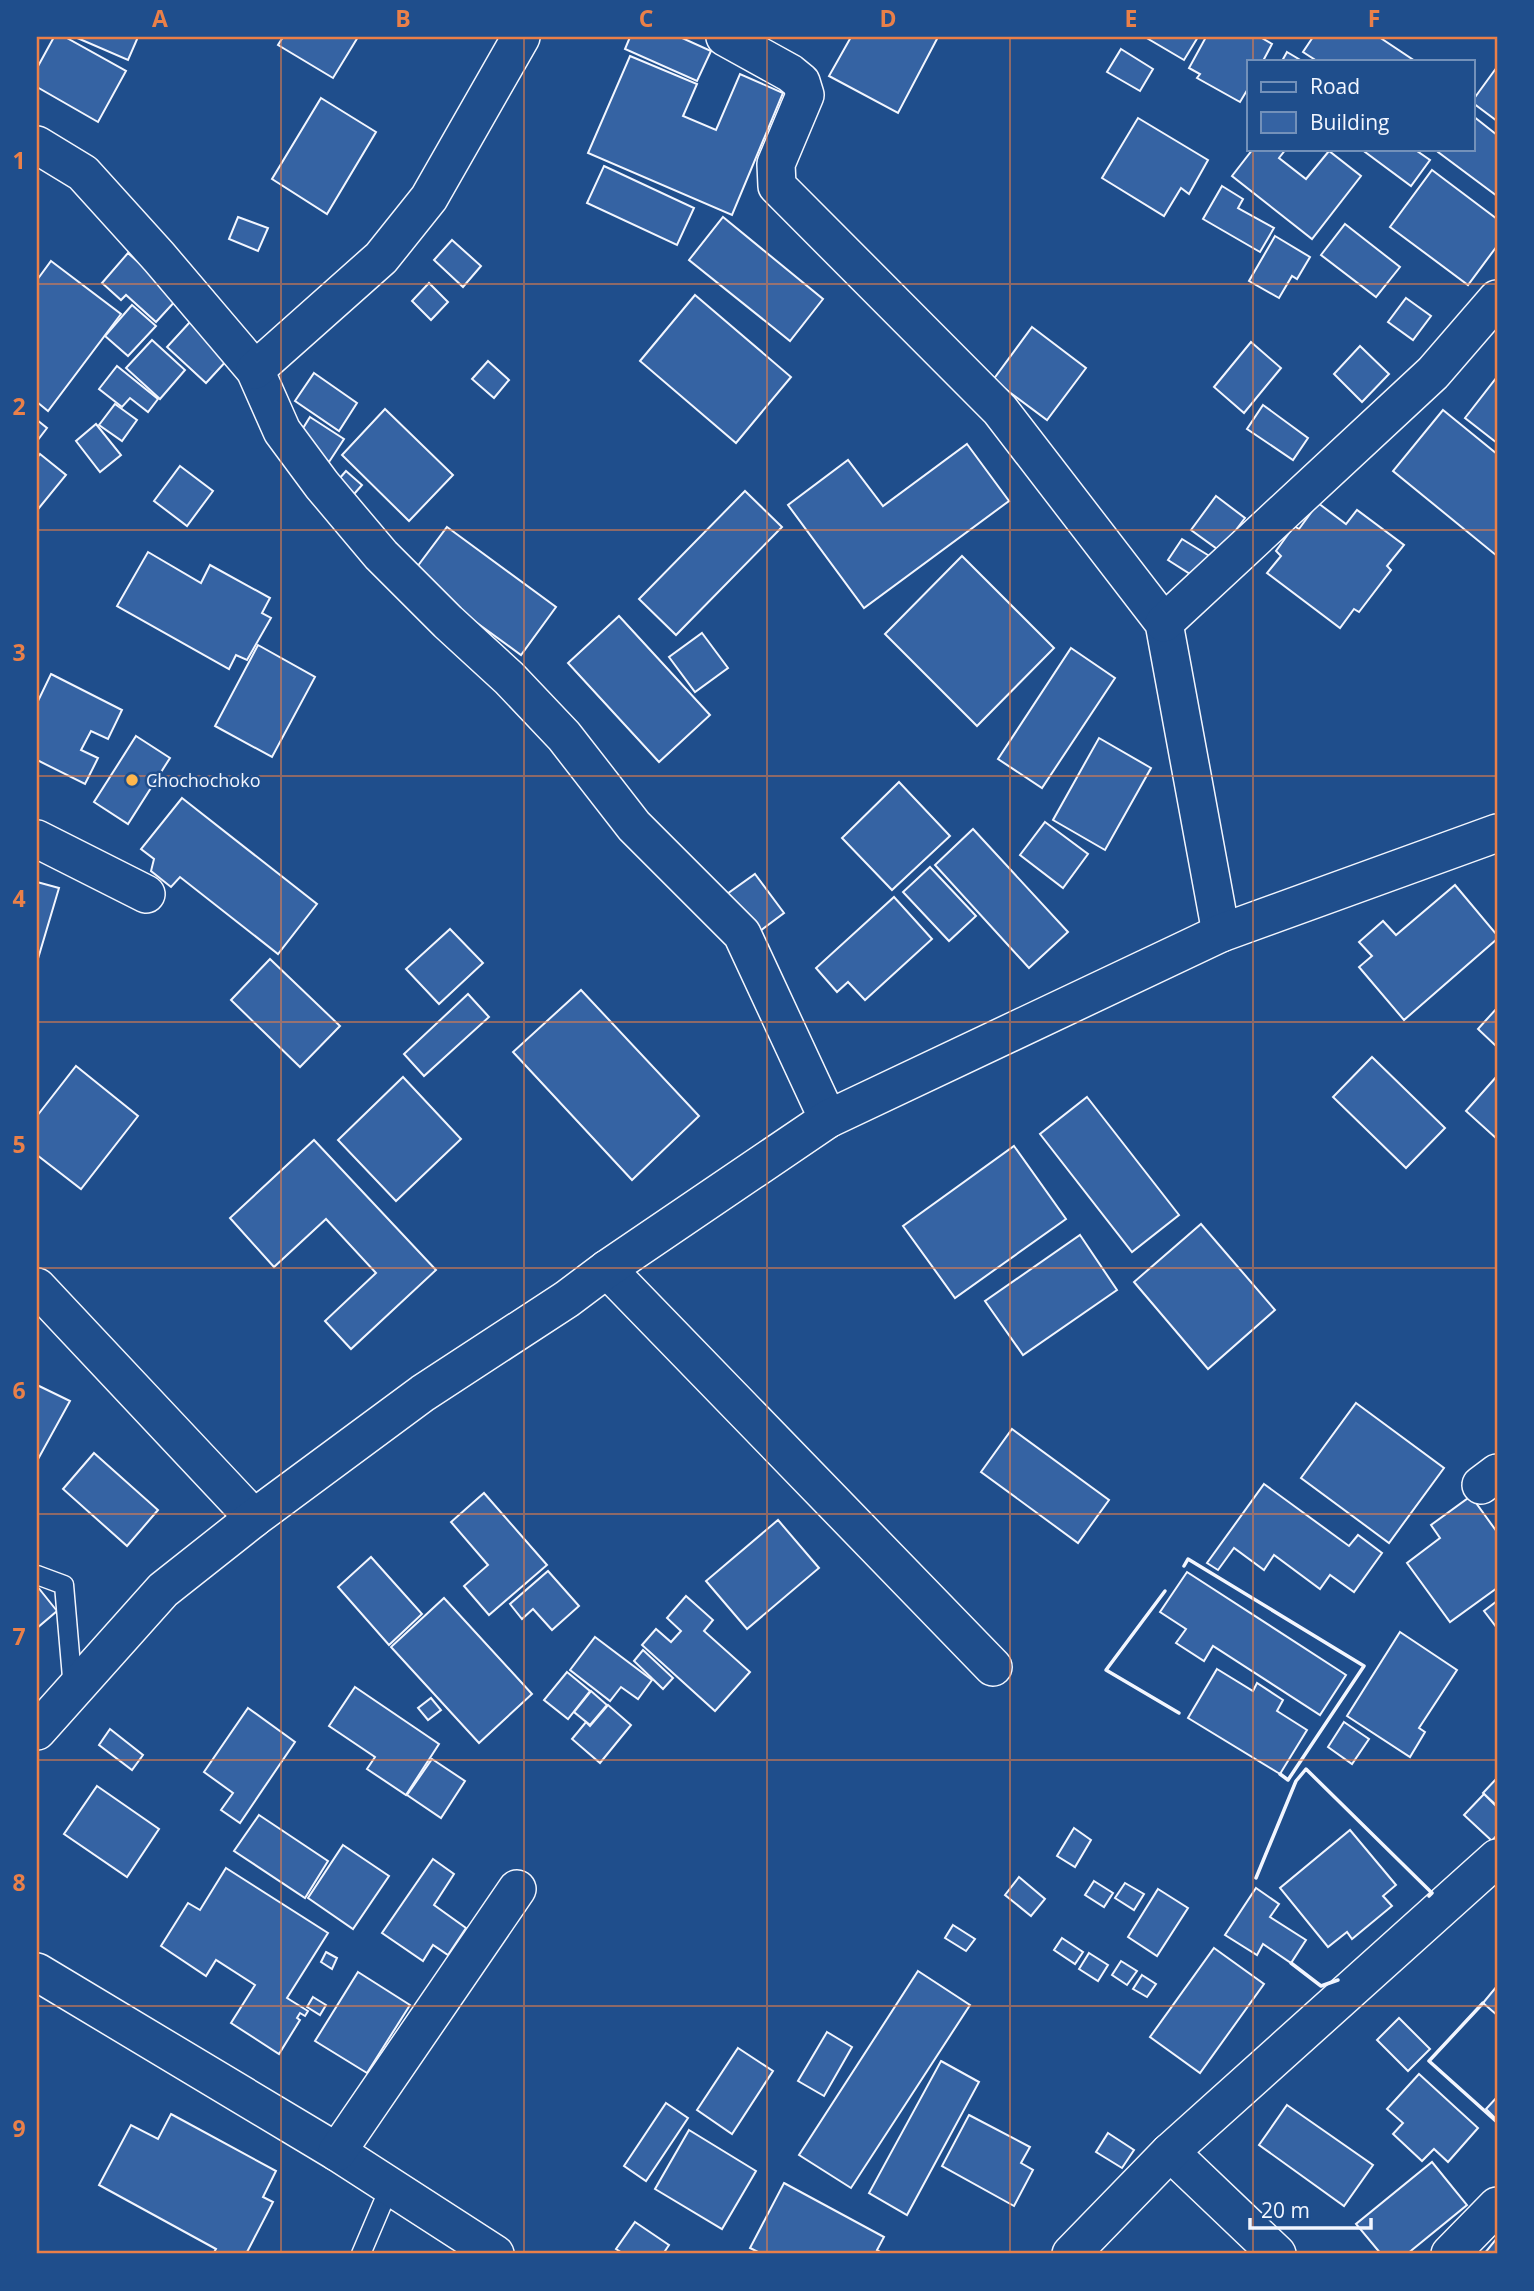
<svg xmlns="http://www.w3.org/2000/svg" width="1534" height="2291" viewBox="0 0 1534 2291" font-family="'Open Sans',sans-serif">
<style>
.building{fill:#3563a3;stroke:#f2f6ff;stroke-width:2}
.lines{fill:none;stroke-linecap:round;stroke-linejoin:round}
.service-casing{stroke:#f2f6ff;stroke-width:21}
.minor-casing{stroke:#f2f6ff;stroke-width:40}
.service{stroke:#1f4e8c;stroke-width:18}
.minor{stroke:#1f4e8c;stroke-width:37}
.wall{stroke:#f2f6ff;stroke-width:3.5}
.grid{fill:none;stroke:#ea8049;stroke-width:2;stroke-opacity:0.55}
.poi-dot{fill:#ffb74d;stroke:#1f4e8c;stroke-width:2.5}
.labels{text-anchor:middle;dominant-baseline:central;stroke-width:5;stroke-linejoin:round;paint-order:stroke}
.poi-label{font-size:18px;fill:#f2f6ff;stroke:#1f4e8c;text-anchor:start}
.neatline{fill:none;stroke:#ea8049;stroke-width:2.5}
.grid-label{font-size:23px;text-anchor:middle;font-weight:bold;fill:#ea8049}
</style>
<rect width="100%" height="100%" fill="#1f4e8c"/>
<g class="building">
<polygon points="54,37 65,37 126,71 98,122 37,87 37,68"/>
<polygon points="75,37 138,37 128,60"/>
<polygon points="283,37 358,37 333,78 278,45"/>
<polygon points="630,37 680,37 711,51 697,81 625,49"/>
<polygon points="851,37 938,37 898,113 829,76"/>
<polygon points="1145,37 1198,37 1184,60"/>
<polygon points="1206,37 1260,37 1272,44 1263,61 1249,61 1249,87 1240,102 1197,78 1200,74 1189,68"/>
<polygon points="1313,37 1379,37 1415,61 1317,61 1303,52"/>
<polygon points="1121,49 1153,69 1140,91 1107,72"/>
<polygon points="1287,52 1302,61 1282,61"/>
<polygon points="630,56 697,84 683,116 716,130 740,74 783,93 732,215 588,153"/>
<polygon points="1497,67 1497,121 1473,103 1473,100"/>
<polygon points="321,98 376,132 327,214 272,179"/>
<polygon points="1473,116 1497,135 1497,196 1438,152 1440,149 1473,149"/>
<polygon points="1138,118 1208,160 1189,194 1181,188 1164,216 1102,178"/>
<polygon points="1253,149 1286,149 1279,158 1306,179 1329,151 1361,176 1312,239 1232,176"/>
<polygon points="1361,149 1414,149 1430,160 1411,186"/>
<polygon points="604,166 694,208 677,245 587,203"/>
<polygon points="1432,170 1497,219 1497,246 1468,285 1390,227"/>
<polygon points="1222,186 1243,199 1238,208 1274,228 1260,252 1203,219"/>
<polygon points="238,217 268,228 258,251 229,239"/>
<polygon points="723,217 823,299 790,341 689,260"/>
<polygon points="1345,224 1400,267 1376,297 1321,255"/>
<polygon points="1275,236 1310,257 1297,279 1292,276 1279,298 1249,281"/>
<polygon points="452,240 481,266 463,287 434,260"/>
<polygon points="128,253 178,298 156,322 126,295 121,300 102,283"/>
<polygon points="51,261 121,314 48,411 37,402 37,280"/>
<polygon points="429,283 448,302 431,320 412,301"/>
<polygon points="695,295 791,377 736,443 640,361"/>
<polygon points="1406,298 1431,316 1413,340 1388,322"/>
<polygon points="132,305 156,326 128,356 105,336"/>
<polygon points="190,322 229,358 206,383 167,347"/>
<polygon points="1032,327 1086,368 1047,420 993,380"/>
<polygon points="152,340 185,370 160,399 126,368"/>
<polygon points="1251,342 1281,368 1244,413 1214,387"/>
<polygon points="1360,346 1389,374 1362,402 1334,374"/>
<polygon points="488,361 509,380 494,398 472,379"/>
<polygon points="117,366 158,399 148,412 130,398 122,407 99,389"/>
<polygon points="314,373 357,403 339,431 295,401"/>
<polygon points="1497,377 1497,443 1465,418"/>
<polygon points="115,404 137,420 122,441 99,425"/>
<polygon points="1263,405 1308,438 1293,460 1247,429"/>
<polygon points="385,409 453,475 409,521 342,455"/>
<polygon points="1443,410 1497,454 1497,556 1393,471"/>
<polygon points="310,417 344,439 329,462 295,441"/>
<polygon points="37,420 47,428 37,441"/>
<polygon points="96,424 121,455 100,472 76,441"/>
<polygon points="967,444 1009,501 864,608 788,505 848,460 883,506"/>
<polygon points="40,454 66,475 39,508 37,506 37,458"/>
<polygon points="180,466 213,491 187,526 154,501"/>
<polygon points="346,471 362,485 348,501 332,487"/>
<polygon points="745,491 782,527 676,635 639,599"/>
<polygon points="1216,496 1245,518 1220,551 1191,530"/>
<polygon points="1318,503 1346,524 1357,510 1404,545 1387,566 1391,570 1359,612 1354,609 1340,628 1267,573 1281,556 1276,551 1294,526 1299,529"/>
<polygon points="447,527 556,607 521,655 411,575"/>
<polygon points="1182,539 1211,557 1198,579 1168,560"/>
<polygon points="148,552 201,583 210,565 270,598 262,613 271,618 247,660 236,655 229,669 117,606"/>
<polygon points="962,556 1054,648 977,726 885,634"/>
<polygon points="619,616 710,715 659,762 568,663"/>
<polygon points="702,633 728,668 695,692 669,657"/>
<polygon points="258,645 315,677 272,757 215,726"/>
<polygon points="1071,648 1115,678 1042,788 998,759"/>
<polygon points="51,674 122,710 108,739 91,731 81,750 98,758 85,784 37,760 37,703"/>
<polygon points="136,736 170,758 128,824 94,802"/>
<polygon points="1099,738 1151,768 1105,850 1053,820"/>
<polygon points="899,782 950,836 892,890 842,838"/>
<polygon points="182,798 317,904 278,954 180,877 171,887 151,871 154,859 141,849"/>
<polygon points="1045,822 1088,854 1063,888 1020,855"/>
<polygon points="973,829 1068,932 1029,968 935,865"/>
<polygon points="930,867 976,916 949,941 903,892"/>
<polygon points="755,874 784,913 756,934 727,894"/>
<polygon points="37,882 59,888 37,962"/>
<polygon points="1455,885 1497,935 1497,939 1404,1020 1359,967 1372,956 1359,942 1383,921 1396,935"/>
<polygon points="894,897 932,939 865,1000 848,982 837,992 816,968"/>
<polygon points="450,929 483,963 439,1004 406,969"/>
<polygon points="270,959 340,1026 300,1067 231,1000"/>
<polygon points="581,990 699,1116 632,1180 513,1052"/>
<polygon points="468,994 489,1017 424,1076 404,1054"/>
<polygon points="1497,1008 1497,1047 1478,1029"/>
<polygon points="1372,1057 1445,1128 1406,1168 1333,1097"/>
<polygon points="76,1066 138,1116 81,1189 37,1155 37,1116"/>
<polygon points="1497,1076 1497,1139 1466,1111"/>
<polygon points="403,1077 461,1139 396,1201 338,1140"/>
<polygon points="1087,1097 1179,1215 1132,1252 1040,1134"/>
<polygon points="314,1140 436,1270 351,1349 325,1321 376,1273 326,1219 274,1267 230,1218"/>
<polygon points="1014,1146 1066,1219 955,1298 903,1226"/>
<polygon points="1201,1224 1275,1310 1208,1369 1134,1282"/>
<polygon points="1080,1235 1117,1290 1023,1355 985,1301"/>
<polygon points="37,1385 70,1401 37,1461"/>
<polygon points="1356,1403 1444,1468 1389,1543 1301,1478"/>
<polygon points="1012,1429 1109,1500 1078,1543 981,1472"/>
<polygon points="94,1453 158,1510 127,1546 63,1489"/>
<polygon points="1264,1484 1349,1546 1358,1535 1382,1553 1354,1592 1330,1575 1320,1589 1274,1555 1264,1570 1234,1548 1218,1570 1207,1563"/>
<polygon points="484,1493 547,1565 489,1615 464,1586 488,1565 451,1522"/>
<polygon points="1471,1496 1497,1532 1497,1588 1450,1622 1407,1563 1440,1538 1431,1525"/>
<polygon points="778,1520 819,1568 747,1629 706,1581"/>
<polygon points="371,1557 422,1614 389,1645 338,1587"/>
<polygon points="548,1571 579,1606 552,1630 533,1609 522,1619 510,1604"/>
<polygon points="1187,1572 1346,1675 1320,1715 1213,1646 1204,1661 1176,1643 1186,1629 1160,1612"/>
<polygon points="37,1586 57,1611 37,1628"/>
<polygon points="686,1596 713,1620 704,1631 750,1672 715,1711 642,1645 656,1629 671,1642 681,1631 667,1618"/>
<polygon points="444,1598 532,1694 479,1743 391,1647"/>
<polygon points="1497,1601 1497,1628 1484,1611"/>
<polygon points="1400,1632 1457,1670 1419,1728 1425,1732 1410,1757 1347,1716"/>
<polygon points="595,1637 652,1680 638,1699 621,1687 610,1701 570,1670"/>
<polygon points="643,1650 673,1678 663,1689 634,1661"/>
<polygon points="1217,1669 1253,1691 1257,1683 1283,1700 1277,1711 1307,1730 1280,1774 1188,1718"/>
<polygon points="567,1672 590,1691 568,1719 544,1700"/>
<polygon points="355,1687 439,1744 406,1795 367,1769 375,1757 329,1726"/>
<polygon points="591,1691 607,1705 590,1725 574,1712"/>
<polygon points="431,1698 441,1710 428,1720 418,1708"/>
<polygon points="608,1705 631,1725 600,1763 572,1739 586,1722 590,1726"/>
<polygon points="248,1708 295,1742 240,1823 221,1810 233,1793 204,1772"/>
<polygon points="1344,1722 1369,1739 1352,1764 1328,1747"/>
<polygon points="110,1729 143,1755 132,1770 99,1745"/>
<polygon points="432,1759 465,1781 441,1818 407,1795"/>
<polygon points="1497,1778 1497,1806 1483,1793"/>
<polygon points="97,1786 159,1829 127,1877 64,1834"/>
<polygon points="1484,1794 1497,1807 1497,1835 1492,1841 1464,1815"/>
<polygon points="259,1815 328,1861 305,1898 234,1851"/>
<polygon points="1074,1828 1091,1840 1075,1867 1057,1856"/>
<polygon points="1350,1830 1396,1885 1383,1896 1392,1906 1352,1939 1347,1932 1328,1947 1280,1888"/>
<polygon points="343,1845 389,1876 353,1929 308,1898"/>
<polygon points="433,1859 454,1874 434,1905 466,1928 448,1955 433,1945 423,1961 382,1933"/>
<polygon points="226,1868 328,1933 287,1998 308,2011 305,2016 300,2013 297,2018 300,2020 279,2054 231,2023 255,1985 216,1960 206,1976 161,1946 188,1903 200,1910"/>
<polygon points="1019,1877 1045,1899 1031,1916 1005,1895"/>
<polygon points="1094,1881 1113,1893 1104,1907 1085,1895"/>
<polygon points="1125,1883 1144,1894 1134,1910 1115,1898"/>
<polygon points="1256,1888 1279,1904 1270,1917 1306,1940 1291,1963 1263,1944 1257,1955 1225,1935"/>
<polygon points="1158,1889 1188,1908 1157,1956 1128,1937"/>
<polygon points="953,1925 975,1939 966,1951 945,1938"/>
<polygon points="1062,1938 1083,1952 1075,1964 1054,1950"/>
<polygon points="1214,1948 1264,1984 1200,2073 1150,2037"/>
<polygon points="326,1952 337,1958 332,1969 321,1962"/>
<polygon points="1089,1953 1108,1965 1098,1981 1079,1969"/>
<polygon points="1121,1961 1137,1971 1127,1985 1112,1975"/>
<polygon points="918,1971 970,2005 851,2188 799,2155"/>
<polygon points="358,1972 410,2005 367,2073 315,2041"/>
<polygon points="1142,1975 1156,1984 1147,1997 1133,1989"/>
<polygon points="1497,1986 1497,2015 1483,2003"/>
<polygon points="313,1997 326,2005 320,2015 307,2007"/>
<polygon points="1399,2018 1430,2049 1408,2071 1377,2040"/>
<polygon points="827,2032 852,2047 824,2096 798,2081"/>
<polygon points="738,2048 773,2071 732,2134 697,2110"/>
<polygon points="941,2061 979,2082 907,2215 869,2193"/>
<polygon points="1419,2074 1478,2128 1448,2162 1434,2149 1422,2161 1393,2134 1403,2123 1387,2109"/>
<polygon points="1497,2097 1497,2120 1486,2109"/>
<polygon points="666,2103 688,2118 646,2181 624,2166"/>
<polygon points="1287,2105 1373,2165 1344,2206 1259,2145"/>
<polygon points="171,2114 276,2171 263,2197 273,2202 246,2254 213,2254 216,2249 99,2185 131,2125 158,2139"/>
<polygon points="969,2115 1030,2147 1021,2163 1033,2170 1014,2206 942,2166"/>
<polygon points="689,2130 756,2171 722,2229 655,2189"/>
<polygon points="1108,2133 1134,2150 1122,2168 1096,2152"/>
<polygon points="1432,2162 1467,2205 1407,2254 1381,2254 1356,2224"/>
<polygon points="784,2183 884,2237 877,2250 884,2254 762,2254 750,2248"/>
<polygon points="635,2222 669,2245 663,2254 624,2254 616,2249"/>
<polygon points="1497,2238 1497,2254 1484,2254"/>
</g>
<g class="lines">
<g class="service-casing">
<g id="service">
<polyline points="37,1575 64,1585 73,1689"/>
<polyline points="361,2254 390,2186"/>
</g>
</g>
<g class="minor-casing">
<g id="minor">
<polyline points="725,37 790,73 801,82 805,95 776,164 777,186 1000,410 1164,623 1221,933"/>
<polyline points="37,145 83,173 159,257 255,370 282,431 322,485 381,555 448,622 509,678 564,736 634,826 742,934 828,1119"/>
<polyline points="255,370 381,258 429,198 521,37"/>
<polyline points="1164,623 1433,373 1497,299"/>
<polyline points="37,839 146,894"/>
<polyline points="607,1269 993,1667"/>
<polyline points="37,1287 254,1518"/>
<polyline points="1481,1485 1497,1473"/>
<polyline points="37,1731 163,1590 254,1518 423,1393 567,1299 607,1269 828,1119 1221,933 1497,833"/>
<polyline points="37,1972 337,2152 495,2254"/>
<polyline points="337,2152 517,1889"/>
<polyline points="1170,2152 1277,2254"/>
<polyline points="1071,2254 1170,2152 1497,1858"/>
<polyline points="1450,2254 1497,2206"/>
</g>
</g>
<use href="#service" class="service"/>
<use href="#minor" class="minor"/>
<g class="wall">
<polyline points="1184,1566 1188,1559 1364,1666 1288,1780 1280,1774"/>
<polyline points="1165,1591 1106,1670 1179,1713"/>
<polyline points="1256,1878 1296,1781 1306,1769 1432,1893 1429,1896"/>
<polyline points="1291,1963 1321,1986 1338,1980"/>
<polyline points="1483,2003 1429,2061 1497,2122"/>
</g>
</g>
<path class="grid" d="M281 37V2254M524 37V2254M767 37V2254M1010 37V2254M1253 37V61M1253 149V2254M37 284H1497M37 530H1497M37 776H1497M37 1022H1497M37 1268H1497M37 1514H1497M37 1760H1497M37 2006H1497"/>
<circle class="poi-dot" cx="132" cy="780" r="7"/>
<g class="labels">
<g class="poi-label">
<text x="146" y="780">Chochochoko</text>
</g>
</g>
<rect width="1534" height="2291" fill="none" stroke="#1f4e8c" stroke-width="77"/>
<rect x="1247" y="60" width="228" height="91" fill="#1f4e8c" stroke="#7391ba" stroke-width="2"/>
<rect x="1261" y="82" width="35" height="10" fill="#1f4e8c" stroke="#7391ba" stroke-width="2"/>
<text x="1310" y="94" font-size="21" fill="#f2f6ff">Road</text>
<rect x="1261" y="112" width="35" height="21" fill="#3563a3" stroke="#7391ba" stroke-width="2"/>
<text x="1310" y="130" font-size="21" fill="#f2f6ff">Building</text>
<path d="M1250 2218v10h121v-10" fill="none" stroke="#f2f6ff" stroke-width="3.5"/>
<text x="1261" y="2218" font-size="21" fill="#f2f6ff" stroke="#1f4e8c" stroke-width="5" paint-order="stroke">20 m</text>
<rect x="38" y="38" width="1458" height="2214" class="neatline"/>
<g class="grid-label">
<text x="160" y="27">A</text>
<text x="403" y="27">B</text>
<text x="646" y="27">C</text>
<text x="888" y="27">D</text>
<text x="1131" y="27">E</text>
<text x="1374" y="27">F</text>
<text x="19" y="169">1</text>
<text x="19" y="415">2</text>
<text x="19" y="661">3</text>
<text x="19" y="907">4</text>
<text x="19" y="1153">5</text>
<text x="19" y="1399">6</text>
<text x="19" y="1645">7</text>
<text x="19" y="1891">8</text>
<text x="19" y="2137">9</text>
</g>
</svg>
